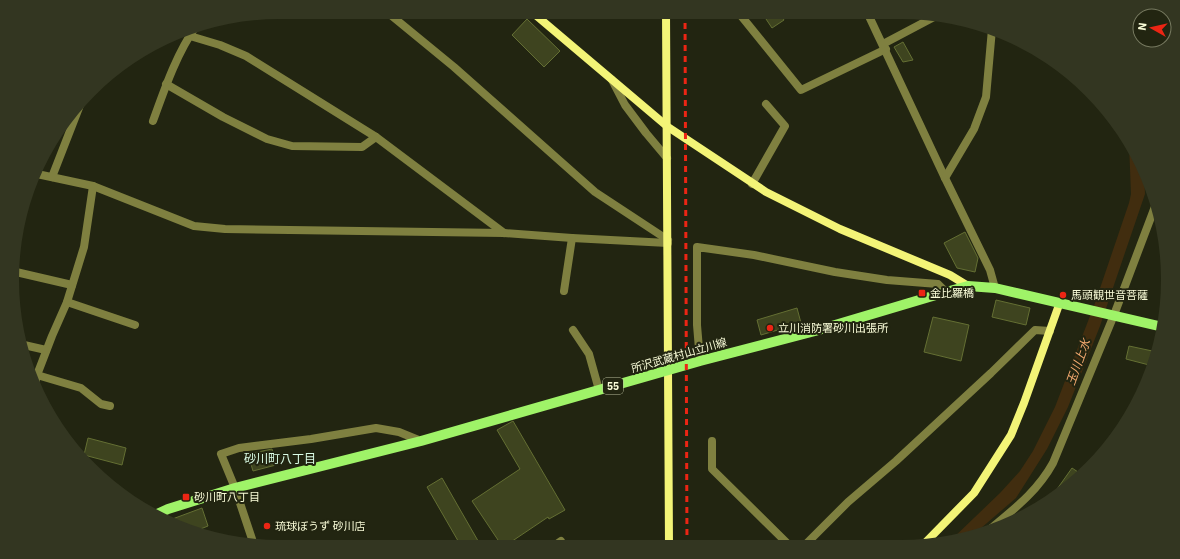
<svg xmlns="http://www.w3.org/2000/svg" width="1180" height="559" viewBox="0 0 1180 559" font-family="'IBM Plex Sans','Noto Sans JP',sans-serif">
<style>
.water{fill:#412d0f}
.building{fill:#3e441f;stroke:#646f33}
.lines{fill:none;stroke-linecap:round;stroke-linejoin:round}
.street{stroke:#7f8040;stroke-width:8}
.secondary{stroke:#f3f477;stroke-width:8}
.primary{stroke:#9ff368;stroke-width:10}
.rail{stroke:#ec2514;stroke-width:3;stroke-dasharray:6 5;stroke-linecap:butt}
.poi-dot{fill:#ec2514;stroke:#222511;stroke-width:1.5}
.labels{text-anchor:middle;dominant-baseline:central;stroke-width:4;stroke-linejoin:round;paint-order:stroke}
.shield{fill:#222511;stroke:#b8bc9c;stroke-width:1}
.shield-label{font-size:10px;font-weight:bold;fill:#f9fcd8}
.poi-label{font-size:11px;fill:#f9fcd8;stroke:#222511;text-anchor:start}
.street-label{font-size:11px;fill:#f9fcd8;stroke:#222511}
.water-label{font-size:12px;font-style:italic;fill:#f3a96f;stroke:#222511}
.neighbourhood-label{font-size:12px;fill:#dafce6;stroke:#222511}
</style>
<rect width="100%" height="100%" fill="#222511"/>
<polygon class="water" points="1129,143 1144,171 1145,194 1100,326 1068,407 1047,449 1016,498 973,535 950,541 1000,493 1020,471 1033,451 1055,407 1095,303 1129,203 1131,194"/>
<g class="building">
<polygon points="770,12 779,12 784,20 772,28 764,16"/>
<polygon points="527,19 560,51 544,67 512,35"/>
<polygon points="903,42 913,60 903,62 894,47"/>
<polygon points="965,232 978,258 975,272 957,268 944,243"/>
<polygon points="996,300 1030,308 1026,325 992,317"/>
<polygon points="797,308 801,323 761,335 757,320"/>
<polygon points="933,317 969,325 961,361 924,352"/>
<polygon points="1129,346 1157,352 1153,366 1126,359"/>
<polygon points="513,421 565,510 549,519 548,517 505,546 502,546 472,501 520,469 497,430"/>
<polygon points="88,438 126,448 122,465 84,455"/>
<polygon points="272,449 276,465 253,471 248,454"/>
<polygon points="1072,468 1081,474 1063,492 1050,499"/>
<polygon points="442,478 462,513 481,546 461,546 427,487"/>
<polygon points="202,508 208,526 193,532 177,527 167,521"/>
</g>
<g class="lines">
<g class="street">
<polyline points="387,12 454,67 595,192 668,240"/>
<polyline points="738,12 801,90 886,49"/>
<polyline points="867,12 945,178 990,270 995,288"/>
<polyline points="190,36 220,45 246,56 376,137 504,233"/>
<polyline points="883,44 936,16"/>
<polyline points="612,80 625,105 646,133 667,158"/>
<polyline points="166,84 223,117 267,139 292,146 362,147 376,137"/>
<path d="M153 121C165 88 176 55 196 26"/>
<polyline points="37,174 93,186 194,226 225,229 504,233 572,238 668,243"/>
<polyline points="52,177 82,100"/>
<polyline points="945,178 974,129 986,97 992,29"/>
<polyline points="752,184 785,126 766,104"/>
<polyline points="16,272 72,285"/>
<polyline points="564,291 572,238"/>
<polyline points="67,302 135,325"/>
<polyline points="573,330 589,354 599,390"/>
<polyline points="24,345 46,350"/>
<polyline points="700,361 697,325 697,247 754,255 835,272 887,280 938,284 946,292"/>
<polyline points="37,375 81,388 101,404 110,406"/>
<polyline points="35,384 37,375 52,336 67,302 84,247 93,186"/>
<polyline points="712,441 712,469 789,545"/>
<path d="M989 530C1014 509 1037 492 1053 463L1114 315 1156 204"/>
<polyline points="254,545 235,488 221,454 239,448 311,439 376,428 399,432 421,441"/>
<polyline points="805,545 848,502 896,461 991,373 1035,330 1050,331"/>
<polyline points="554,546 561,541"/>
</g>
<g class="secondary">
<polyline points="532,12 668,127 766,192 840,229 950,275 968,286"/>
<polyline points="666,12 669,546"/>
<polyline points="923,545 974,493 1011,435 1024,403 1060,302"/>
</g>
<polyline class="primary" points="155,515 168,509 235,488 421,441 700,361 815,331 946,292 968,286 995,288 1163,327"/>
<polyline class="rail" points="685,12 687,546"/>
</g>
<g class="poi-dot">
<rect x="918" y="289" width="8" height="8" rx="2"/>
<circle cx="1063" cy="295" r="4"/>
<circle cx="770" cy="328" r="4"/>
<rect x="182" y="493" width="8" height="8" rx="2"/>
<circle cx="267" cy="526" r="4"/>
</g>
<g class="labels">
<rect class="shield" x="603" y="378" width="20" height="16" rx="3"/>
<g class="shield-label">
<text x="613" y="386">55</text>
</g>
<g class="poi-label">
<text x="930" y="293">金比羅橋</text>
<text x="1071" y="295">馬頭観世音菩薩</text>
<text x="778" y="328">立川消防署砂川出張所</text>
<text x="194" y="497">砂川町八丁目</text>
<text x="275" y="526">琉球ぼうず 砂川店</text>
</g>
<g class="street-label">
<text transform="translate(679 355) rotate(-16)">所沢武蔵村山立川線</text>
</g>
<g class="water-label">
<text transform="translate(1078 362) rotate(-70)">玉川上水</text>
</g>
<g class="neighbourhood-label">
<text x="280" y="458">砂川町八丁目</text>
</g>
</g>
<path d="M0 0H1180V559H0ZM279 19H901A260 260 0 0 1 1161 279V280A260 260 0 0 1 901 540H279A260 260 0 0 1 19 280V279A260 260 0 0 1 279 19Z" fill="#333621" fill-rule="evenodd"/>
<g transform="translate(1152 28) rotate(278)"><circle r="19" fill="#222511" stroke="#787b61"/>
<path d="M0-3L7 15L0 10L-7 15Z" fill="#ec2514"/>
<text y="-6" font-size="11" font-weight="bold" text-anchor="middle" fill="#f9fcd8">N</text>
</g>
</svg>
